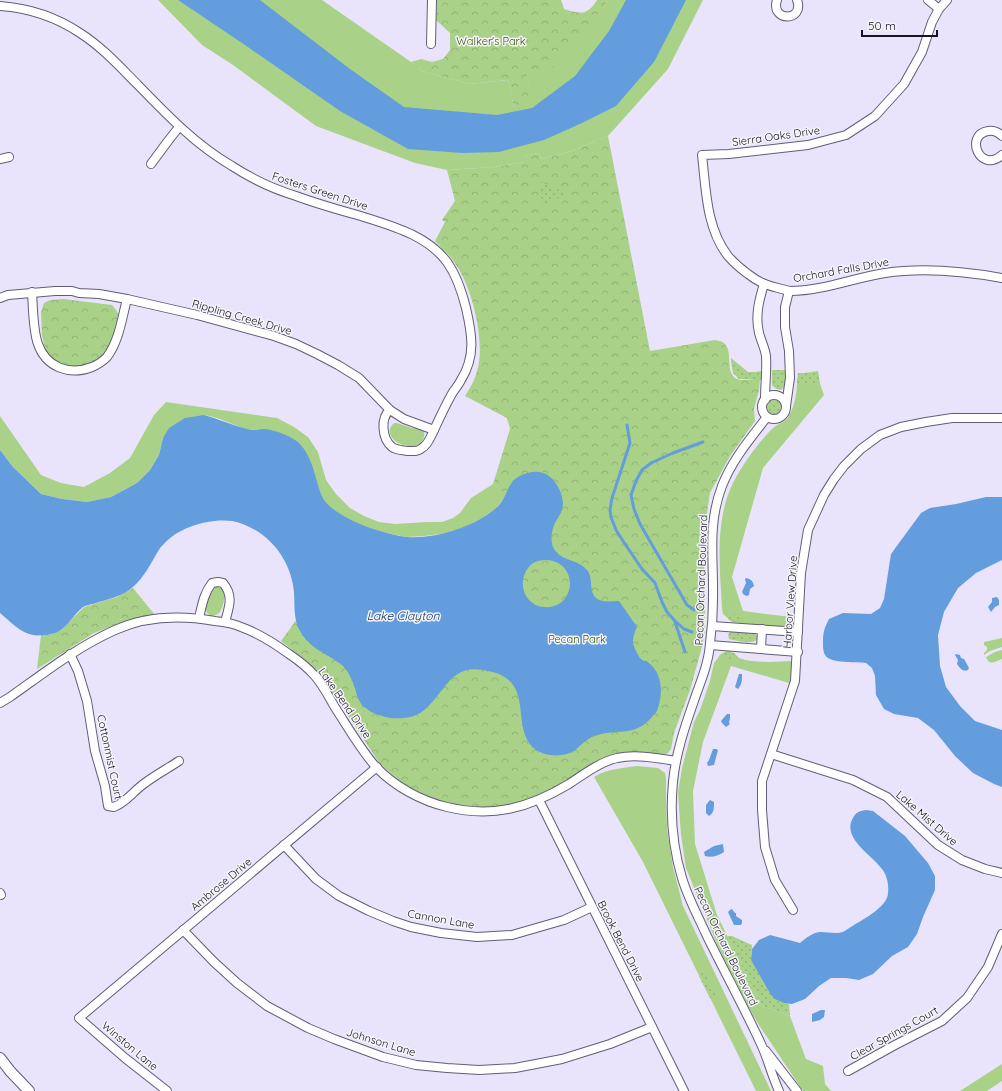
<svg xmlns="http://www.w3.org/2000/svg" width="1002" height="1091" viewBox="0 0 1002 1091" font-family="Quicksand,sans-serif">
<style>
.grass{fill:#a9d288}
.park{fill:url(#park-crowns)}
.garden{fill:url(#garden-dots)}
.water{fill:#649ddd;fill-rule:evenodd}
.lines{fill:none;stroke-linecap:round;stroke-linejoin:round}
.stream{stroke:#649ddd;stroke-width:3}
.minor-casing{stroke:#625d76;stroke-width:10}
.tertiary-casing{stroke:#625d76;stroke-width:12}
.minor{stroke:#fff;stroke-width:8}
.tertiary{stroke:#fff;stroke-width:10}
.labels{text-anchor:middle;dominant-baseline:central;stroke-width:3;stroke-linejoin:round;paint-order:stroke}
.park-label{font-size:11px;fill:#325701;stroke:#f5f4fa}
.street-label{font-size:11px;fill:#16141e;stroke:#f5f4fa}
.water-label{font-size:12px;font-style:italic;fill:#08325b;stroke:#f5f4fa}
</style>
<defs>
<pattern id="park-crowns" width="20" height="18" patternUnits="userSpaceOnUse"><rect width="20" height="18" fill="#a9d288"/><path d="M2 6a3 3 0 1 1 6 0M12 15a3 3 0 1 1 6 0" fill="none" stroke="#91b375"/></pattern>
<pattern id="garden-dots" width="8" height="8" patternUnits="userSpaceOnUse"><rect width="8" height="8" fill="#a9d288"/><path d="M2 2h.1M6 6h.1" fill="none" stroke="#91b375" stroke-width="1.8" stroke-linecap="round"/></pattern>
</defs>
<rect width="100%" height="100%" fill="#e9e4fc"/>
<g class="grass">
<polygon points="158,0 322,0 411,62 422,71 469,84 508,80 514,107 531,104 527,74 605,6 607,0 703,0 668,69 608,136 572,151 541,159 539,153 524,156 524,162 494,167 447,170 415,163 316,126 233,65 202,45"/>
<path d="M797 378H818L824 395 763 468 732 577 743 611 799 618 794 625 787 628 732 622 723 614 722 609C720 567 714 522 733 483 743 464 757 444 772 429 778 423 787 422 790 414 796 402 797 390 797 378Z"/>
<polygon points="166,402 277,418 294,427 308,437 318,452 326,480 336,494 350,508 364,516 379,522 395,524 427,522 442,522 453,518 460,513 471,498 493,484 506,494 497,508 482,518 467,526 448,533 424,536 407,537 380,532 359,524 339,514 328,505 321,496 313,469 265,429 248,430 217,418 204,415 163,438 159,455 150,470 137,483 111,497 87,502 62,499 41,494 13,467 0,450 0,416 41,475 61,483 84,487 110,473 130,458 154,415"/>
<path d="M394 423H397L412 428 424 429C429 462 374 441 394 423Z"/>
<path d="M215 587C218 587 222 587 223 591 226 596 223 609 219 613 216 615 215 615 212 616 199 611 208 597 212 588Z"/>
<polygon points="1002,638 1002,647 990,651 984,655 984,653 987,650 987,647 984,645 984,642"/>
<path d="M1002 650V659C995 662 989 666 986 657L995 652Z"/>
<path d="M729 651C734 653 737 658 742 659 756 663 776 662 790 661L793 664V681L789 683 731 666 703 742 693 791 695 844 717 915 762 1006 790 1016 806 1059 823 1066 825 1084 831 1091H803L759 1025 747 1005 717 944 686 868 681 835 678 793 682 768 694 722 700 710 710 681 714 663 720 655 725 652Z"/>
<path d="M637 766 658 768 665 773 666 778V797L667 829 673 867 683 906 771 1091H756L643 862 594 777C606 769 623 768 637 766Z"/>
<polygon points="1002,1064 1002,1081 987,1091 960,1091"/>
</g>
<g class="park">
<path d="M437 0H561L564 9C581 14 587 16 597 0H607L605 6 552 68 527 74 532 105 514 108 508 80 469 84 422 71 411 62 421 59 432 62 443 59 450 50V33L436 20Z"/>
<path d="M608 136 650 351 715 340C738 342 723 369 735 378 741 382 753 379 760 379L759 390 754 409 755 421 730 456 710 493 705 525 702 535 704 554 705 613V630L702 647 690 690 674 733 671 749 668 753 662 756 623 754 549 793 519 805 492 808H467L431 800 404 785 380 764 339 702 308 664 295 652 281 641 308 604 522 507 493 484 510 429 507 418 465 396C470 388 475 380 477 371 486 343 472 285 454 262 449 254 441 248 435 241L445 222 442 220 455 201 447 170 494 167 524 162V156L539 153 541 159 572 151Z"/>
<polygon points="64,299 112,305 116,310 119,315 114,335 105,355 81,369 62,366 50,357 46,351 42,336 41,312 44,303 50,300"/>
<polygon points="133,588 155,615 123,622 94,633 37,669 41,635 50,635 61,630 84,607 117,597"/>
</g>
<g class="garden">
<polygon points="538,181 549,185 567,194 554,200 543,208"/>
<path d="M731 358 748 372H755L761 371V380L739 379 733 373C732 368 731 364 731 358Z"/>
<path d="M772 370H786C787 379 785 399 772 385Z"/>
<polygon points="818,371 820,384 797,384 798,373 805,373"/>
<circle cx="774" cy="407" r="7"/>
<polygon points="728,614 742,615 741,623 732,622 728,619"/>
<path d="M732 631 754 634 757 636 758 639C752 645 737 641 729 639L728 635 730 632Z"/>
<polygon points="729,651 734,653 738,657 736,661 720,655 725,652"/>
<polygon points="727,936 732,936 752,945 751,960 781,1001 789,1004 790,1016 762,1006"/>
<polygon points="703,969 719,1001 710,998 699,976"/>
</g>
<g class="water">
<polygon points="178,0 260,0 350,69 404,107 497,115 532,108 575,76 609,31 626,0 686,0 654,62 616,106 582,123 544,140 499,152 462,153 408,149 340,111 245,45"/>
<path d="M204 415C218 419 232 425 247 429 252 431 259 429 265 429 275 430 292 436 300 444 313 458 315 478 321 494 329 517 385 535 407 537 436 539 473 527 495 509 500 506 504 497 507 492 508 490 509 486 511 484 516 475 533 469 543 473 556 477 566 497 562 510 561 514 558 517 556 521 552 528 550 539 553 547 560 562 577 558 587 570 594 578 588 590 596 598 602 603 611 601 619 601L637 627C633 636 631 642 636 651 637 653 639 657 641 659 648 664 643 657 650 664 663 675 663 695 657 711 655 714 653 715 651 718 633 738 615 728 595 736 590 737 586 741 582 744 579 746 577 749 574 751 564 757 546 757 536 750 512 732 530 695 506 678 499 673 490 671 482 670 450 664 444 695 423 711 414 718 401 719 390 718 382 716 373 714 367 709 364 707 361 705 360 702 358 699 357 695 356 692 353 682 350 673 343 666 339 662 334 660 330 657 318 650 307 644 300 631 293 619 295 605 294 592 291 558 266 528 232 521 209 518 178 527 163 545 160 547 159 550 157 553 150 565 144 577 134 586 123 597 107 599 93 604 91 604 85 606 83 607 75 613 70 623 62 629 57 633 50 635 44 635 40 635 37 636 33 635 20 633 10 621 0 613V450L13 467 41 494 62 499 87 502 111 497 137 483 150 470 159 455 163 438 169 428 185 418ZM544 560C547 560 550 560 553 561 580 569 573 610 544 607 538 607 533 604 528 599 519 588 522 569 535 562 538 561 541 560 544 560Z"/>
<path d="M986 497H1002V560L976 573 958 588 944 612 938 635 940 666 946 687 960 706 975 721 1002 730V787L994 784 973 773 955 756 934 730 918 718 894 714 884 709 876 695 875 676 872 668 866 663C857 662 835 663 828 658 823 655 823 648 823 643 823 632 824 629 829 619L843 613 871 614 880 608 884 599 891 554 921 513 930 508 956 504Z"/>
<path d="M746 578C751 579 753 581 754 586L750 589 749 595 747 596 744 595 742 592 746 583 745 579Z"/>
<polygon points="997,597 999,600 999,605 995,607 991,612 988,607 992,602 992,598"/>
<path d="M956 654 960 655 961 658 964 659 969 668 968 670C962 672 960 668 957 664L958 660 955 655Z"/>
<path d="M739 674H742C742 680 742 684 738 689L735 687Z"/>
<polygon points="727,714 730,714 730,718 729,723 730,724 726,727 722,723 721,721"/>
<polygon points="713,749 716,749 718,750 714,765 708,766 707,763 709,760"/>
<path d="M710 800 714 802C714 808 714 813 709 816L706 813V805Z"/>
<path d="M866 810 873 811 905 836 928 863 935 876V890L923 917 917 934 908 947 892 956 873 974 859 980 846 978H831L819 986 805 999 792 1004 784 1003 775 999 771 995 751 960 752 949 759 940 770 935 800 943C806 938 813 932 821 932 828 932 836 934 843 932 847 930 850 927 854 925 864 919 888 906 888 893 889 885 887 875 882 869 873 856 843 839 852 820 855 813 858 811 866 810Z"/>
<path d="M723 844 724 852C718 856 711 858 705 856L704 852 714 846Z"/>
<polygon points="732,909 735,913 736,913 736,916 742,920 742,923 741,925 734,925 728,912 730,910"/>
<polygon points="821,1010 825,1010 824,1017 820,1020 812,1022 812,1014"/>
</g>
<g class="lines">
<g class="stream">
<polyline points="627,425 630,443 612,498 610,510 611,517 616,530 625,544 642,569 655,583 662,602 667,612 675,621 684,629 692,632"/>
<polyline points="694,610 687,605 640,524 634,509 631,495 636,481 642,470 651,463 673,453 703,442"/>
<polyline points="675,622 685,652"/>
</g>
<g class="minor-casing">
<g id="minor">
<path d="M777 0C770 22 805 22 797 0"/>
<polyline points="928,0 939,9"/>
<path d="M947 0 939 9 932 22 922 52 904 84 875 116 846 135 808 145 729 154 702 155C706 189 706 228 728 256 734 263 741 269 748 274 758 282 766 285 778 288 782 289 786 290 790 291 822 291 853 278 885 273 924 267 963 271 1002 278"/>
<path d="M0 6C28 8 56 17 80 33 102 47 120 67 138 85 167 115 196 145 232 166 252 179 273 189 296 196 318 204 339 210 361 216 392 226 427 235 447 262 457 276 462 292 466 308 472 334 476 356 461 380 459 384 456 388 453 392 446 404 440 417 434 430L404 419 390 410 359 378 338 365 317 354 296 344 274 336 197 315 127 299 99 294 79 293 72 291H55L8 295 0 298"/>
<polyline points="431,44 432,0"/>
<path d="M1002 136C998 132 993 130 988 131 964 135 980 174 1002 155"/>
<polyline points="0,159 9,157"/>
<polyline points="151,164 168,141 179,127"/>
<path d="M764 284C759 300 755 316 759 333 761 341 765 348 766 356 767 371 765 385 765 400"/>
<path d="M32 292C33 307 33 331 38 344 46 367 69 376 92 367 97 365 103 361 107 357 119 341 122 318 127 299"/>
<circle cx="774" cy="407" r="12"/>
<polyline points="786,406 790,378 789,351 785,327 785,307 789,291"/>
<path d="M390 410C380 418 382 439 392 447 396 450 402 450 407 451 413 451 418 452 422 448 428 445 431 436 434 430"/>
<path d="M767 417C750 439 732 460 722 486 707 525 714 560 713 600 713 614 712 629 710 643 709 660 703 676 697 692 687 721 676 750 673 782 670 813 673 848 682 878 688 898 698 916 706 934 724 971 744 1007 761 1044 768 1059 772 1076 779 1091"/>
<path d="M199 618C202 605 204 593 212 583L218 582 223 583C234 596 229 607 225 622"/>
<polyline points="712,626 798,632"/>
<polyline points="710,645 798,652"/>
<polyline points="761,649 762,629"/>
<path d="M70 654 78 671 87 701 95 751 105 786 108 806 114 807C126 802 131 794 141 786 152 777 167 769 179 761"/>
<path d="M0 703 10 697C44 673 77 647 115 630 146 616 181 615 215 621 224 622 233 623 241 627 258 633 274 643 289 654 298 660 308 668 315 676 323 685 330 699 336 709 349 729 361 750 376 767 394 786 421 801 447 807 493 818 529 808 569 784 584 774 600 762 617 758 636 754 657 758 676 761"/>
<polyline points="771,754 853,780 887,797 938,845 962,860 985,869 1002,873"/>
<polyline points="539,800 684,1091"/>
<polyline points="284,845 316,879 339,896 369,911 393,921 411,927 441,933 477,937 512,935 564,920 592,907"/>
<polyline points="0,893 1,895"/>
<polyline points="793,910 775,880 765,847 762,810 762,781 795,681 801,573 808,530 824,495 834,479 844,466 861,449 880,435 901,427 926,422 952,418 1002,418"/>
<polyline points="183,930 214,962 237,983 267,1006 308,1028 334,1039 383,1057 416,1065 447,1068 479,1070 515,1068 562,1059 610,1044 652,1027"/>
<polyline points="766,1051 797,1091"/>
<polyline points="848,1071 895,1045 942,1021 967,998 988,967 1002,934"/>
<polyline points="167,1091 125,1058 79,1018 377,767"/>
</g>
</g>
<g class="tertiary-casing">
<polyline id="tertiary" points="0,1058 10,1071 29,1091"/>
</g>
<use href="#minor" class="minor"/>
<use href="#tertiary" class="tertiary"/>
</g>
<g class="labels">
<g class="park-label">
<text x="491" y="41">Walker's Park</text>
<text x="577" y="639">Pecan Park</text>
</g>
<g class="street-label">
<text transform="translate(776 136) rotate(-8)">Sierra Oaks Drive</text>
<text transform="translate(320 191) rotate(18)">Fosters Green Drive</text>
<text transform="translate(841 270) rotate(-10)">Orchard Falls Drive</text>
<text transform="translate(242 317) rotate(16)">Rippling Creek Drive</text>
<text transform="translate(701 580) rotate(-88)">Pecan Orchard Boulevard</text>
<text transform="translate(790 602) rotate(-86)">Harbor View Drive</text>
<text transform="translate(345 703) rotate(55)">Lake Bend Drive</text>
<text transform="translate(110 757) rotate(78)">Cottonmist Court</text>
<text transform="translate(927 818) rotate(41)">Lake Mist Drive</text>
<text transform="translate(221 884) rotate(-40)">Ambrose Drive</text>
<text transform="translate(441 919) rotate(10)">Cannon Lane</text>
<text transform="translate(621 941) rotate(63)">Brook Bend Drive</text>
<text transform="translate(726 946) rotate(64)">Pecan Orchard Boulevard</text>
<text transform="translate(894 1033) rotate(-29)">Clear Springs Court</text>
<text transform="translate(381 1042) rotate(17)">Johnson Lane</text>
<text transform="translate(130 1046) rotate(40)">Winston Lane</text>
</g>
<g class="water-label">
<text x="403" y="615">Lake Clayton</text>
</g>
</g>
<path d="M862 30v6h75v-6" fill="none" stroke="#16141e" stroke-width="2"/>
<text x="868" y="30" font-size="12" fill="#16141e" stroke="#f5f4fa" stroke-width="3" paint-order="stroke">50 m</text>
</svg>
